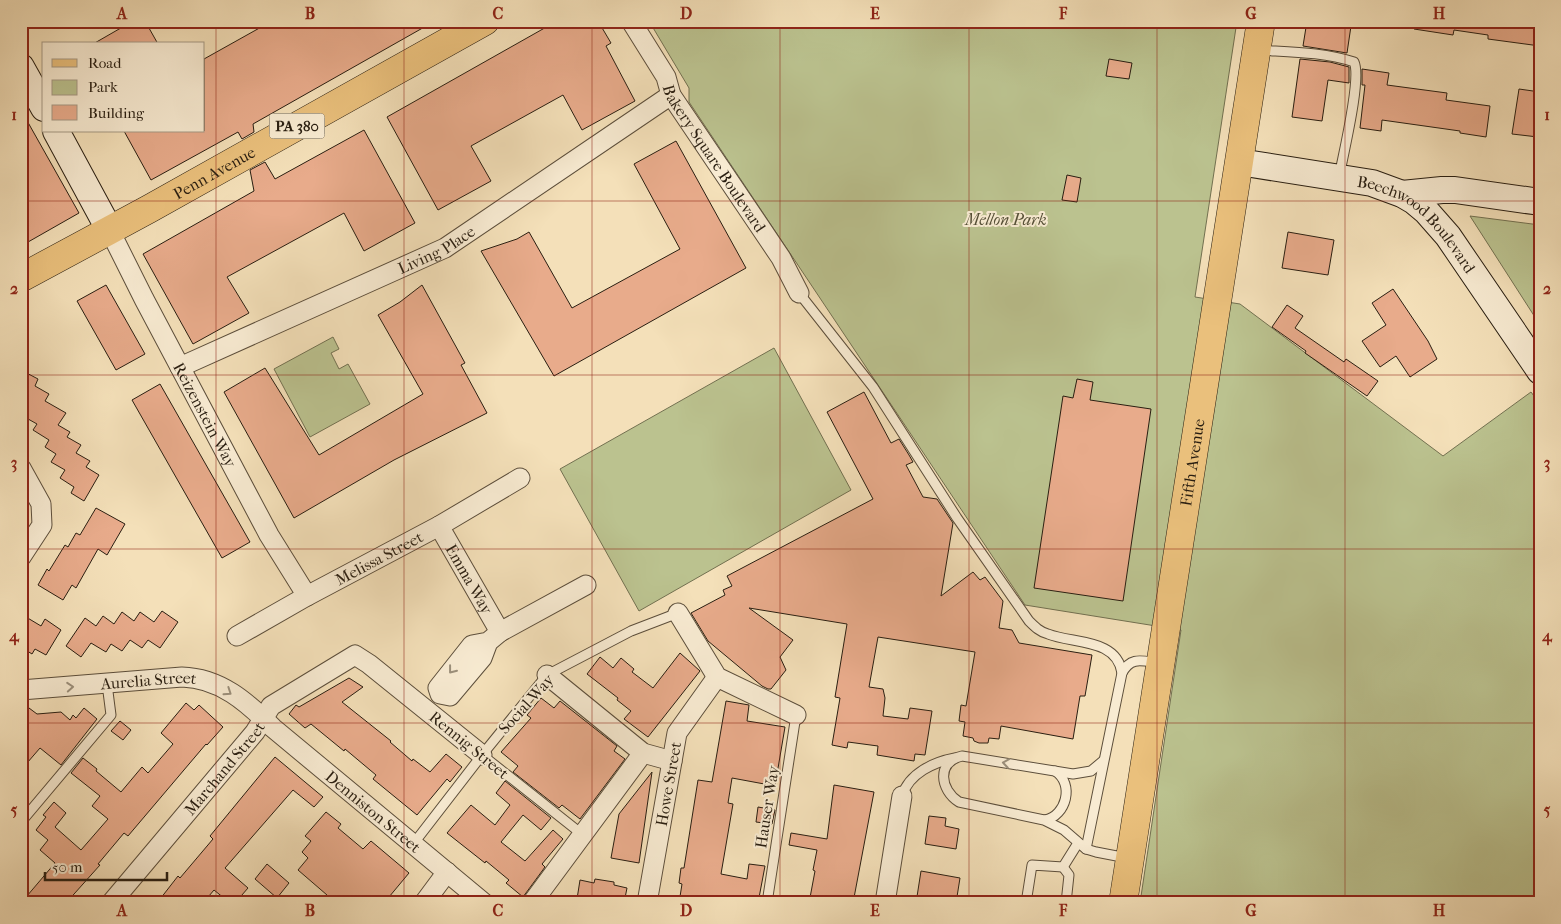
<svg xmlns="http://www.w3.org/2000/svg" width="1561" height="924" viewBox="0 0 1561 924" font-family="'IM FELL French Canon',serif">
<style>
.green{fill:#bbc28f;stroke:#727050}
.building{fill:#e8ab8b;stroke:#291e11}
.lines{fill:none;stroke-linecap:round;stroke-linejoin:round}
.lane-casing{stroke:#5c4e3b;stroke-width:11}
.street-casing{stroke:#5c4e3b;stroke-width:21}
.secondary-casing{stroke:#291e11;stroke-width:28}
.primary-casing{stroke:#291e11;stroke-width:29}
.highway-casing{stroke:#291e11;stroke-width:29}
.lane{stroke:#f8ebd2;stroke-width:9}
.street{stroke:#f8ebd2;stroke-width:19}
.secondary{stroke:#f8ebd2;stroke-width:26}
.primary{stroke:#eac07c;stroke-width:28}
.highway{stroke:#eac07c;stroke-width:28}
.oneway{stroke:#9b8f7b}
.grid{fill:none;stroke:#8f2418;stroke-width:1;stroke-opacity:0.55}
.labels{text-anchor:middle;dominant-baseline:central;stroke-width:4;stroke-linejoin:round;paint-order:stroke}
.shield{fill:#f8ebd2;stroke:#675c4b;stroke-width:1}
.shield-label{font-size:15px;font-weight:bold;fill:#291e11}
.street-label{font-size:16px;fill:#291e11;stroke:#f8ebd2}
.park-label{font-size:16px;font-style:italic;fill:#554f37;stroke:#f8ebd2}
.neatline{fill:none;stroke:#8f2418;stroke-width:2}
.grid-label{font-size:16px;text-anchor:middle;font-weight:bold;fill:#8f2418}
</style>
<rect width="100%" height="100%" fill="#f4e0b9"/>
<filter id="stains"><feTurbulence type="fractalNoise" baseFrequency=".004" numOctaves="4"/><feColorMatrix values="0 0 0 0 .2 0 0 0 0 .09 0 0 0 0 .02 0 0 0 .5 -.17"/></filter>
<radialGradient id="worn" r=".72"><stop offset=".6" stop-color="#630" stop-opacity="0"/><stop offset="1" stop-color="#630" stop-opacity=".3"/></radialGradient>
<g class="green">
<polygon points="649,21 1237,21 1195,297 1240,304 1443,456 1531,392 1540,404 1540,903 1140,903 1181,630 1025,605 689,102 689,88"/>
<polygon points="1470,216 1540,225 1540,325"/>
<polygon points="333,337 339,349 331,353 339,369 348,364 370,404 310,437 274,369"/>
<polygon points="774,348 851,490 639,611 560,469"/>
</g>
<g class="building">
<polygon points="133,21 145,21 158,44 93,44"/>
<polygon points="272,21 435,21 253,124 254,132 242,139 238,132 151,180 124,131 204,131 204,59"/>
<polygon points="557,21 598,21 611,43 606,46 635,101 582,130 563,95 471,146 491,181 438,210 387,117"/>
<polygon points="1307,21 1318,21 1351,26 1347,53 1303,46"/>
<polygon points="1414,21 1540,21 1540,46 1488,39 1488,35 1454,30 1453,35 1414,29"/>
<polygon points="1109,59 1132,63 1129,79 1106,76"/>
<polygon points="1300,59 1330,62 1349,67 1349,83 1328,80 1322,121 1292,117"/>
<polygon points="1362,69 1389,73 1387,85 1447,93 1446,100 1490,106 1486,137 1460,133 1460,131 1382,120 1381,131 1360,128 1365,85 1362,85"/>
<polygon points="1519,89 1540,92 1540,122 1538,137 1512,134"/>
<polygon points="21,110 79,213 21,246"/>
<polygon points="364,130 415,223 364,251 344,213 227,277 249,313 193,344 143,254 254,191 250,170 265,162 275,179"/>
<polygon points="676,141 746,268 554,376 481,251 517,239 529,232 572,308 680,249 634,164"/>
<polygon points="1067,175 1081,178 1077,202 1062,200"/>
<polygon points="1288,232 1334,240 1328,275 1282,268"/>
<polygon points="106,285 145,354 116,370 77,301"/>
<polygon points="422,285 465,363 461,365 487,413 394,460 294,518 224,392 265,368 319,455 423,394 378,315 400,302"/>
<polygon points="1393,289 1428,341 1437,359 1410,377 1396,356 1380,367 1362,341 1386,325 1372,303"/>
<polygon points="1287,305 1303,316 1295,328 1344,362 1346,359 1378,381 1367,396 1305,353 1306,351 1272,327"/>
<polygon points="21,370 38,379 35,386 49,394 45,401 66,413 58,425 70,432 67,437 81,445 76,453 90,461 86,467 99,475 84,501 71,493 74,487 60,478 65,470 51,462 56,454 45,447 49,440 33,430 37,424 21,415"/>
<polygon points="1077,379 1093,382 1090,400 1151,409 1123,601 1034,588 1063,396 1073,398"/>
<polygon points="160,384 250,542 222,558 132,400"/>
<polygon points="864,392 891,443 899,439 909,455 913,462 906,465 923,497 937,499 953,523 941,596 973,572 980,580 985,577 1003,601 999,628 1012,630 1019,643 1092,655 1085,696 1080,696 1073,739 1001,726 999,739 989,738 988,743 979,743 974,741 973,738 963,736 965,722 959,721 961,705 966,706 975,652 878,637 869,687 883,689 885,698 883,716 908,719 910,708 932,711 925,755 915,754 914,761 877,755 878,746 848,742 847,748 832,745 840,698 835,697 847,624 749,608 793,640 780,657 786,670 771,689 768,689 762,686 708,641 691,613 725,595 723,590 732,586 727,576 873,499 827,412"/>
<polygon points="96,508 125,524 107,555 98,549 76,588 72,585 63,600 38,585 47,569 49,571 65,545 68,547 76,533 80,535"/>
<polygon points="162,611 178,622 160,648 148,640 142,648 130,640 122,651 111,644 106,652 91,643 81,657 66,646 85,618 96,626 103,616 114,624 122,612 134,621 140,612 154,622"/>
<polygon points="21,614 41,626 45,619 61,630 46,655 35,649 32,654 21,647"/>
<polygon points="680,653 700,671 648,737 624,719 631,711 617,700 618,698 587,674 600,657 613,668 621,658 634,669 632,672 653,688"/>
<polygon points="349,678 363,687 342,702 391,741 390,742 412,761 413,759 430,772 446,754 462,767 450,782 447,779 417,815 373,779 376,775 345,749 344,751 311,724 305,728 289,714 296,705 299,707"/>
<polygon points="541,698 554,708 560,701 617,746 614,751 625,759 580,819 562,805 559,808 513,772 518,766 501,752 531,718 527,715"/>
<polygon points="726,701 749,705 747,721 785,727 775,786 732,778 728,803 733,804 721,874 747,879 749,864 765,866 758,903 679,903 682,884 679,883 681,868 684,868 698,780 712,782"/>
<polygon points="186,703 194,710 199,705 223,727 207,745 206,744 128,836 124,833 98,864 100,865 66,903 21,903 55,863 40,850 48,840 36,830 46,817 43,815 54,802 66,813 55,827 81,850 108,819 92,806 100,796 71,773 83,758 97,769 96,771 121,792 142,767 148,773 173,744 161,733"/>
<polygon points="29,708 37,714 61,712 70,720 73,715 76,718 84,708 97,719 61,765 40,748 21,770 21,718"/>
<polygon points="120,721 131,730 123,740 111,731"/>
<polygon points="275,757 323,797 314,807 293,790 225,868 248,888 235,903 230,903 214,890 203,903 157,903 178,876 180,878 213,839 210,836"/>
<polygon points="652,772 639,863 611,858 619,814"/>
<polygon points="505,781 551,818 541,830 523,815 501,842 525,861 553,830 563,839 542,864 545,867 523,897 506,883 509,880 486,861 485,863 447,833 471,805 495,825 510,805 496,793"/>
<polygon points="834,785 874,792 853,903 809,903 815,871 813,870 817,850 789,845 791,833 827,839"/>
<polygon points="758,807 775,810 772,824 756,822"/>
<polygon points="326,812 341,824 338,828 363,849 371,841 409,873 384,903 320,903 327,895 298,870 308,858 302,852 311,841 305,836"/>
<polygon points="929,816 946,818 945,826 959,829 956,849 925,844"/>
<polygon points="267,864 289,883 277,898 255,879"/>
<polygon points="921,871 960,878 956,903 916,903"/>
<polygon points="595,879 614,882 614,885 627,888 624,903 585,903 585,900 577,899 580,880 594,883"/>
</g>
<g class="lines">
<g class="lane-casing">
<g id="lane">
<path d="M1259 50C1290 52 1324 52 1354 62 1362 78 1343 155 1339 177"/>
<path d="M799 293 873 387 957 518 1029 621C1035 627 1040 632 1048 634 1073 644 1117 638 1122 673L1086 849"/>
<path d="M1122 673C1131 656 1142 661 1159 663"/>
<polyline points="482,755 583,835"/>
<path d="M1103 761 1091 771 1073 774 962 756C936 762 940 790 959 802L1044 820 1064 830 1086 849 1096 852 1127 858"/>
<path d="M902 796C909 773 934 762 955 758"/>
<path d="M1045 820C1066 816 1075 784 1055 771"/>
<polyline points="21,822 111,715 107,684"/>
<polyline points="414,843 482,755 547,675 631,631 678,613"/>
<polyline points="1063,867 1069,875 1066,903"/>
<polyline points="767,903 796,715"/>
<polyline points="1026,903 1032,865 1063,867 1078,843"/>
</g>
</g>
<g class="street-casing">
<g id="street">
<path id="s1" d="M631 21 666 77 671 95 781 258 799 293"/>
<path id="s2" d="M109 229 144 299 269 535 307 596"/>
<path id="s3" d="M180 367 445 248 671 95"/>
<polyline points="21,468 41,504 42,525 21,557"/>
<path id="s4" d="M439 526 500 632"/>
<polyline points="678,613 717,677 796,715"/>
<path id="s5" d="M237 636 307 596 439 526 520 478"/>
<polyline points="488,642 482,658 450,696 440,694 438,688 472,645 488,642 500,632 586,585"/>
<polyline points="547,675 643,753 672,761"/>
<path id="s6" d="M21 690 182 677C220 678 247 702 273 728L484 903"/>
<path id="s7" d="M111 903 255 732 271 706 355 655 369 664 482 755"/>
<polyline points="424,903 447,872"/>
<polyline points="532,903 643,753"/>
<path id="s8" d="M647 903 677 733 717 677"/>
<polyline points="885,903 902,796"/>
</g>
</g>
<g class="secondary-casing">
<g id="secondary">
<polyline points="21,67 44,108"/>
<polyline points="56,131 109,229"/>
<path id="s9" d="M1239 162 1372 183 1402 194 1414 201 1426 211 1448 236 1540 371"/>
<polyline points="1402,194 1442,190 1455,190 1540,202"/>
</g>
</g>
<g class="primary-casing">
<g id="primary">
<path id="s10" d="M21 278 149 209 485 21"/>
</g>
</g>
<g class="highway-casing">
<g id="highway">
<path id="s11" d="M1123 903 1261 21"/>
</g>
</g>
<use href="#lane" class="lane"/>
<use href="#street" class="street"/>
<use href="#secondary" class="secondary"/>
<use href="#primary" class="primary"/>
<use href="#highway" class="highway"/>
</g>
<defs><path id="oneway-chevron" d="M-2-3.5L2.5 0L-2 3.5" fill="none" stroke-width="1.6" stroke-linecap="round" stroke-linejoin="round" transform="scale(1.25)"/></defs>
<g class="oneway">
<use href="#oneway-chevron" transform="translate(452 670) rotate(128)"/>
<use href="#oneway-chevron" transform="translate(70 687) rotate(-4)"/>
<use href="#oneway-chevron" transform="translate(228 692) rotate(34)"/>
<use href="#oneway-chevron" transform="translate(1006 763) rotate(-171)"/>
</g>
<path class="grid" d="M216 21V903M404 21V903M592 21V903M780 21V903M969 21V903M1157 21V903M1345 21V903M21 201H1540M21 375H1540M21 549H1540M21 723H1540"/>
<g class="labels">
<rect class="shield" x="269.5" y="113.5" width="55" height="25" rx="4"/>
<g class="shield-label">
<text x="297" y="126">PA 380</text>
</g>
<g class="street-label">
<text stroke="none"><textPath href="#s1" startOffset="161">Bakery Square Boulevard</textPath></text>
<text stroke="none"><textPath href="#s10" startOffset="220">Penn Avenue</textPath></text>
<text stroke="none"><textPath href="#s9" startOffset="196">Beechwood Boulevard</textPath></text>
<text stroke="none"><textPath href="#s3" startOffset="282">Living Place</textPath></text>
<text stroke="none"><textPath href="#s2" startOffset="209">Reizenstein Way</textPath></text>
<text stroke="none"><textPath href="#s11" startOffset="446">Fifth Avenue</textPath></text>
<text stroke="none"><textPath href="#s5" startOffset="162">Melissa Street</textPath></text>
<text stroke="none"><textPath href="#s4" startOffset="61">Emma Way</textPath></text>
<text stroke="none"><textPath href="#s6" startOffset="128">Aurelia Street</textPath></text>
<text transform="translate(526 704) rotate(-48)">Social Way</text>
<text transform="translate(469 745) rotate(39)">Rennig Street</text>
<text stroke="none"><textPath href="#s7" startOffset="176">Marchand Street</textPath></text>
<text stroke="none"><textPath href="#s8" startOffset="121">Howe Street</textPath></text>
<text transform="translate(767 807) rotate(-81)">Hauser Way</text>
<text stroke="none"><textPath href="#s6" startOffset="399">Denniston Street</textPath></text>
</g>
<g class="park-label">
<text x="1006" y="219">Mellon Park</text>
</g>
</g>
<rect width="1561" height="924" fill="none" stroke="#f4e0b9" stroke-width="55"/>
<rect x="42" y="42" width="162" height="90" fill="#f8ebd2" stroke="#a59985"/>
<rect x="52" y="59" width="25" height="8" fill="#eac07c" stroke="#a59985"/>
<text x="88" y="68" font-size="15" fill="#291e11">Road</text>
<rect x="52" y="80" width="25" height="15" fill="#bbc28f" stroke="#a59985"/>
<text x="88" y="92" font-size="15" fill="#291e11">Park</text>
<rect x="52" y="105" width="25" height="15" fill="#e8ab8b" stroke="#a59985"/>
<text x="88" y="118" font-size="15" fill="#291e11">Building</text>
<path d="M45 872v8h122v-8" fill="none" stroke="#291e11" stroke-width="2.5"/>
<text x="52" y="872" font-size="15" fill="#291e11" stroke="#f8ebd2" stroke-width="4" paint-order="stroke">50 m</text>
<rect x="28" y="28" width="1506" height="868" class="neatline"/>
<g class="grid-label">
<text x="122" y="19">A</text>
<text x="310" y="19">B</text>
<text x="498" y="19">C</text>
<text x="686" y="19">D</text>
<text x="875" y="19">E</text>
<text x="1063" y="19">F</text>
<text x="1251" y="19">G</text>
<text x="1439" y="19">H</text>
<text x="14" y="120">1</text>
<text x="1547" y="120">1</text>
<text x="14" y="294">2</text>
<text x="1547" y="294">2</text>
<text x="14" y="468">3</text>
<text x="1547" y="468">3</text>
<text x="14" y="641">4</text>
<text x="1547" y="641">4</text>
<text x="14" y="815">5</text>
<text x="1547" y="815">5</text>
<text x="122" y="916">A</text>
<text x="310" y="916">B</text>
<text x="498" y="916">C</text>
<text x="686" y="916">D</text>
<text x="875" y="916">E</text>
<text x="1063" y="916">F</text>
<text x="1251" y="916">G</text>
<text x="1439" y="916">H</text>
</g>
<rect width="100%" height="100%" filter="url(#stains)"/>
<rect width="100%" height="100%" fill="url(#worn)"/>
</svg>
